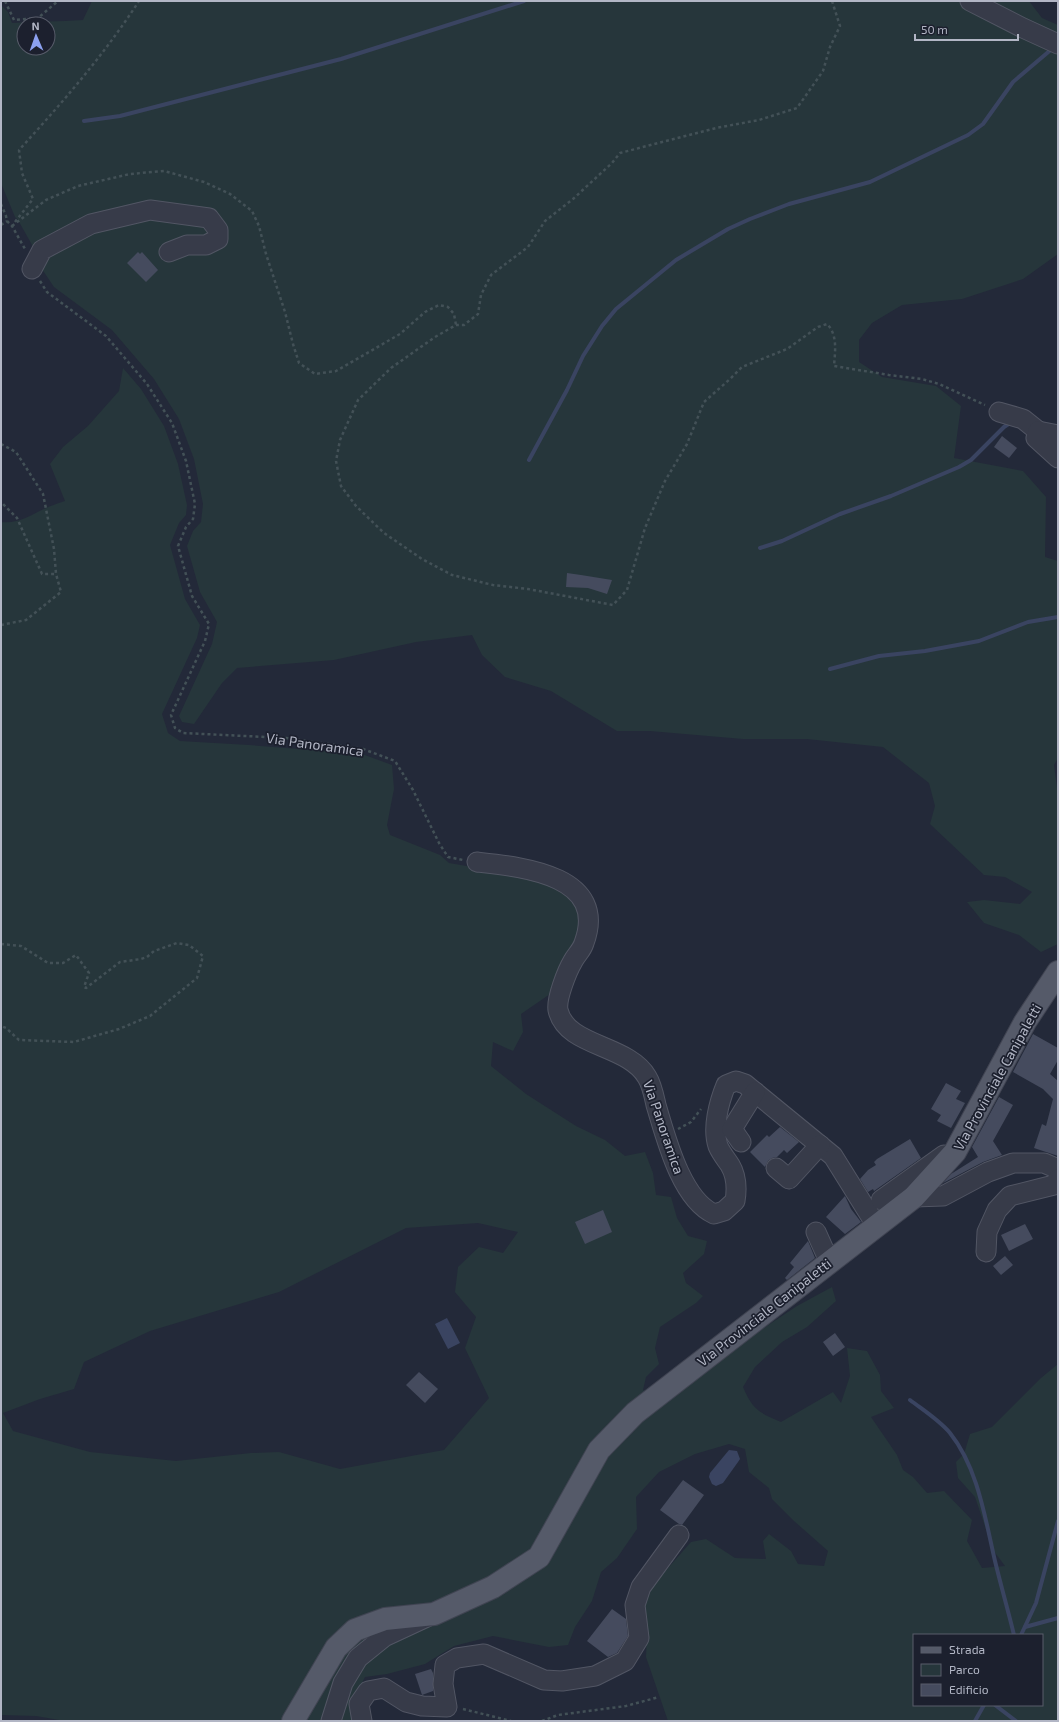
<svg xmlns="http://www.w3.org/2000/svg" width="1059" height="1722" viewBox="0 0 1059 1722" font-family="'Exo 2',sans-serif">
<style>
.green{fill:#26363b;fill-rule:evenodd}
.water{fill:#3a4461}
.lines{fill:none;stroke-linecap:round;stroke-linejoin:round}
.stream{stroke:#3a4461;stroke-width:4}
.building{fill:#454b5e}
.minor-casing{stroke:#525664;stroke-width:21}
.major-casing{stroke:#404452;stroke-width:24}
.path{stroke:#435157;stroke-width:2.5;stroke-dasharray:3 3;stroke-linecap:butt}
.minor{stroke:#373b49;stroke-width:19}
.major{stroke:#555a69;stroke-width:22}
.labels{text-anchor:middle;dominant-baseline:central;stroke-width:3.5;stroke-linejoin:round;paint-order:stroke}
.street-label{font-size:14px;fill:#b2b6c5;stroke:#1c202e}
</style>
<rect width="100%" height="100%" fill="#232939"/>
<g class="green">
<path d="M92 1H1029L1042 18 1058 25V254L1023 279 962 299 902 305 872 323 859 340V362L882 377 936 386 961 406 954 458 1023 471 1046 497 1045 557 1058 561V758L1054 765 1058 795V944L1041 952 1019 935 984 923 967 902 984 900 1020 904 1032 892 1005 877 984 875 930 824 935 806 929 783 883 747 807 739H743L650 731H617L551 691 505 677 482 655 472 635 416 642 334 660 237 668 222 683 194 724 182 722 179 716 212 644 217 622 200 592 187 546 193 531 201 522 203 504 194 459 179 419 154 379 112 330 54 287 40 266 36 252 18 220 15 217 1 183V5L8 12 12 23C36 21 59 22 83 20ZM24 24H48V48H24Z"/>
<path d="M123 368 141 389 164 426 178 464 187 505 186 515 179 523 170 545 185 599 200 625 197 638 162 714 168 733 180 741 249 745 362 754 392 765 394 789 387 825 390 835 440 855 449 863 542 879 574 899 582 927 553 992 521 1014 523 1032 513 1051 493 1042 491 1066 526 1094 576 1126 605 1140 625 1156 645 1152 653 1173 656 1195 671 1197 677 1218 688 1236 707 1241 704 1254 683 1273 686 1283 703 1296 696 1303 660 1327 655 1348 659 1364 646 1377 643 1390 650 1394 532 1551 489 1579 433 1606 383 1612 284 1721H65L36 1716 1 1715V522C18 524 29 516 44 509 50 506 58 503 65 501L50 464 63 447 88 426 119 391ZM478 1223 518 1232 503 1253 479 1247 458 1267 455 1292 476 1317 465 1348 489 1398 444 1450 340 1469 279 1452 251 1453 176 1461 90 1452 13 1431 3 1413 40 1399 74 1389 84 1362 150 1331 279 1292 406 1228Z"/>
<path d="M832 1287 836 1301 807 1327 782 1342 755 1367 743 1387C753 1410 758 1412 781 1422L833 1392 841 1403 850 1376 847 1348 867 1351 880 1375 881 1391 894 1408 871 1417 897 1455 903 1470 913 1477 927 1493 944 1491 972 1520 967 1541 982 1568 1005 1566 993 1550 975 1497 958 1478 956 1462 964 1454 970 1434 992 1427 1041 1378 1058 1364V1721H668L646 1657 647 1631 644 1607 653 1585 691 1542 706 1539 735 1558 766 1559 763 1541 769 1534 791 1551 798 1564 824 1566 828 1551 794 1521 772 1499 769 1488 749 1472 745 1449 729 1444 695 1454 659 1472 636 1497 637 1529 617 1558 601 1572 592 1601 575 1627 568 1645 549 1647 493 1636 454 1646 425 1664 387 1674 365 1677 352 1703 354 1721H336L362 1661 387 1641 543 1562 604 1454 660 1401 665 1404 752 1336 797 1306ZM914 1635H1042V1705H914Z"/>
<polygon points="381,1631 323,1721 301,1721 341,1652 359,1636"/>
</g>
<g class="water">
<polygon points="447,1318 460,1343 448,1349 435,1324"/>
<polygon points="729,1450 737,1451 740,1459 738,1462 723,1483 716,1486 712,1484 709,1477 710,1473"/>
</g>
<g class="lines">
<g class="stream">
<polyline points="84,121 120,116 341,59 524,1"/>
<polyline points="529,460 567,390 583,356 602,326 616,309 676,260 728,229 750,219 789,204 870,182 968,135 983,124 1013,82 1053,48"/>
<polyline points="760,548 782,541 840,514 891,496 959,467 971,460 1004,427 1010,423"/>
<polyline points="830,669 879,656 925,651 979,641 1028,622 1058,617"/>
<path d="M910 1400C923 1410 939 1420 950 1433 978 1468 985 1518 995 1561 1001 1586 1008 1610 1014 1635"/>
<polyline points="1025,1627 1058,1618"/>
<polyline points="1021,1635 1036,1603 1058,1521"/>
<polyline points="995,1705 1016,1721"/>
<polyline points="975,1721 984,1705"/>
</g>
</g>
<g class="building">
<polygon points="138,252 140,254 142,252 158,270 146,282 127,263"/>
<polygon points="1002,436 1017,448 1009,458 994,447"/>
<polygon points="567,573 581,575 612,580 607,594 588,588 566,587"/>
<polygon points="1033,1034 1058,1048 1058,1060 1050,1074 1058,1081 1058,1156 1034,1148 1042,1124 1046,1126 1053,1099 1043,1089 1013,1072"/>
<polygon points="946,1083 961,1091 956,1099 965,1103 951,1128 937,1121 941,1115 931,1109"/>
<polygon points="999,1097 1013,1105 993,1141 1002,1155 983,1162 943,1183 951,1174 978,1157 972,1147"/>
<polygon points="780,1127 799,1142 787,1153 784,1150 777,1157 772,1158 768,1161 765,1167 750,1152 767,1135 769,1137"/>
<polygon points="910,1139 921,1158 874,1191 873,1189 868,1192 860,1179 868,1170 876,1165 874,1162 877,1159"/>
<polygon points="845,1196 851,1209 861,1222 845,1234 826,1217"/>
<polygon points="603,1210 612,1232 585,1244 575,1222"/>
<polygon points="1025,1224 1033,1239 1009,1251 1001,1235"/>
<polygon points="808,1241 815,1258 787,1280 785,1278 794,1267 790,1263"/>
<polygon points="1005,1256 1013,1265 1001,1275 993,1266"/>
<polygon points="835,1333 845,1347 833,1356 823,1342"/>
<polygon points="419,1372 438,1389 425,1403 406,1385"/>
<polygon points="683,1480 704,1495 682,1525 679,1524 660,1510"/>
<polygon points="612,1609 626,1619 628,1636 617,1653 608,1657 587,1641"/>
<polygon points="431,1669 433,1673 433,1691 422,1695 415,1674"/>
</g>
<g class="lines">
<g class="minor-casing">
<g id="minor">
<polyline points="970,1 1023,28 1058,44"/>
<polyline points="32,269 42,250 91,224 150,210 209,218 218,230 218,239 206,245 187,245 169,252"/>
<polyline points="999,412 1023,419 1038,431"/>
<polyline points="1058,435 1038,431 1036,438 1058,458"/>
<path d="M477 862C522 867 609 875 584 943 582 950 576 955 573 961 567 971 556 999 558 1010 566 1047 628 1044 647 1077 652 1085 654 1096 656 1105 666 1138 681 1199 714 1214L724 1211 735 1201C737 1189 736 1175 730 1165 726 1159 721 1153 718 1146 712 1128 719 1102 726 1085L736 1081 745 1084 833 1156 876 1225"/>
<polyline points="741,1142 732,1129 755,1092"/>
<polyline points="776,1168 789,1179 820,1145"/>
<polyline points="914,1197 943,1196 988,1172 1013,1163 1044,1163 1058,1169"/>
<polyline points="881,1200 944,1155"/>
<polyline points="816,1232 829,1261"/>
<polyline points="986,1252 987,1232 997,1210 1010,1196 1054,1185 1058,1179"/>
<polyline points="331,1721 343,1683 358,1658 384,1637 427,1617"/>
<polyline points="362,1721 359,1704 368,1691 384,1688 406,1702 422,1706 447,1707 443,1684 445,1665 457,1658 484,1654 544,1680 562,1681 595,1676 625,1661 639,1638 635,1605 641,1587 679,1535"/>
</g>
</g>
<g class="major-casing">
<polyline id="major" points="293,1721 336,1648 355,1630 385,1619 434,1614 493,1587 539,1557 599,1450 635,1413 914,1197 955,1152 1025,1022 1058,972"/>
</g>
<g class="path">
<polyline points="5,1 14,20 38,18 58,1"/>
<path d="M832 1 840 26 830 47 823 71 797 108 759 120 716 128 620 153 612 163 573 199 545 221 528 247 491 275 481 295 478 314 464 325H456L435 337 391 368 358 400 340 440 336 461 341 486 356 506 384 533 422 559 452 575 493 585 528 589 613 605 627 590 645 528 665 481 687 444 704 402 730 379 742 367 787 349 818 327 827 324C838 335 835 352 834 366L889 375 922 379 939 384 985 405"/>
<polyline points="1,204 6,216 7,221 12,226 25,249"/>
<path d="M15 222 33 199 22 173 19 150C62 103 104 55 139 1"/>
<polyline points="1,225 7,221"/>
<polyline points="12,226 46,200 78,186 130,174 164,171 204,182 230,194 252,211 259,226 266,254 285,312 293,344 299,363 315,374 336,371 400,334 425,312 439,305 448,307 454,314 456,325"/>
<polyline points="40,281 47,292 106,336 147,384 172,423 186,461 195,504 193,519 186,527 178,546 192,596 209,624 205,641 171,715 175,728 183,733 286,738 363,749 395,761 413,790 439,843 448,857 463,860"/>
<polyline points="1,444 16,452 43,494 54,549 56,574 42,574 17,518 1,502"/>
<polyline points="1,625 26,620 61,592 56,574"/>
<polyline points="1,944 21,946 48,963 63,963 76,955 89,973 84,987 86,988 120,962 141,959 147,957 154,951 177,943 189,945 203,956 197,978 150,1016 119,1029 74,1042 19,1040 6,1028 1,1026"/>
<polyline points="678,1129 691,1122 701,1109"/>
<polyline points="463,1709 511,1721"/>
<polyline points="542,1721 558,1715 626,1706 659,1697"/>
</g>
<use href="#minor" class="minor"/>
<use href="#major" class="major"/>
</g>
<g class="labels">
<g class="street-label">
<text transform="translate(315 744) rotate(8)">Via Panoramica</text>
<text transform="translate(997 1077) rotate(-61)">Via Provinciale Canipaletti</text>
<text transform="translate(664 1127) rotate(71)">Via Panoramica</text>
<text transform="translate(764 1312) rotate(-38)">Via Provinciale Canipaletti</text>
</g>
</g>
<rect width="1059" height="1722" fill="none" stroke="#b2b6c5" stroke-width="4"/>
<rect x="913" y="1634" width="130" height="72" fill="#1c202e" stroke="#585c6a"/>
<rect x="921" y="1647" width="20" height="6" fill="#555a69" stroke="#585c6a"/>
<text x="949" y="1654" font-size="12" fill="#b2b6c5">Strada</text>
<rect x="921" y="1664" width="20" height="12" fill="#26363b" stroke="#585c6a"/>
<text x="949" y="1674" font-size="12" fill="#b2b6c5">Parco</text>
<rect x="921" y="1684" width="20" height="12" fill="#454b5e" stroke="#585c6a"/>
<text x="949" y="1694" font-size="12" fill="#b2b6c5">Edificio</text>
<g transform="translate(36 36) rotate(358)"><circle r="19" fill="#1c202e" stroke="#585c6a"/>
<path d="M0-3L7 15L0 10L-7 15Z" fill="#8ca1f0"/>
<text y="-6" font-size="11" font-weight="bold" text-anchor="middle" fill="#b2b6c5">N</text>
</g>
<path d="M915 34v6h103v-6" fill="none" stroke="#b2b6c5" stroke-width="2"/>
<text x="921" y="34" font-size="12" fill="#b2b6c5" stroke="#1c202e" stroke-width="3" paint-order="stroke">50 m</text>
</svg>
